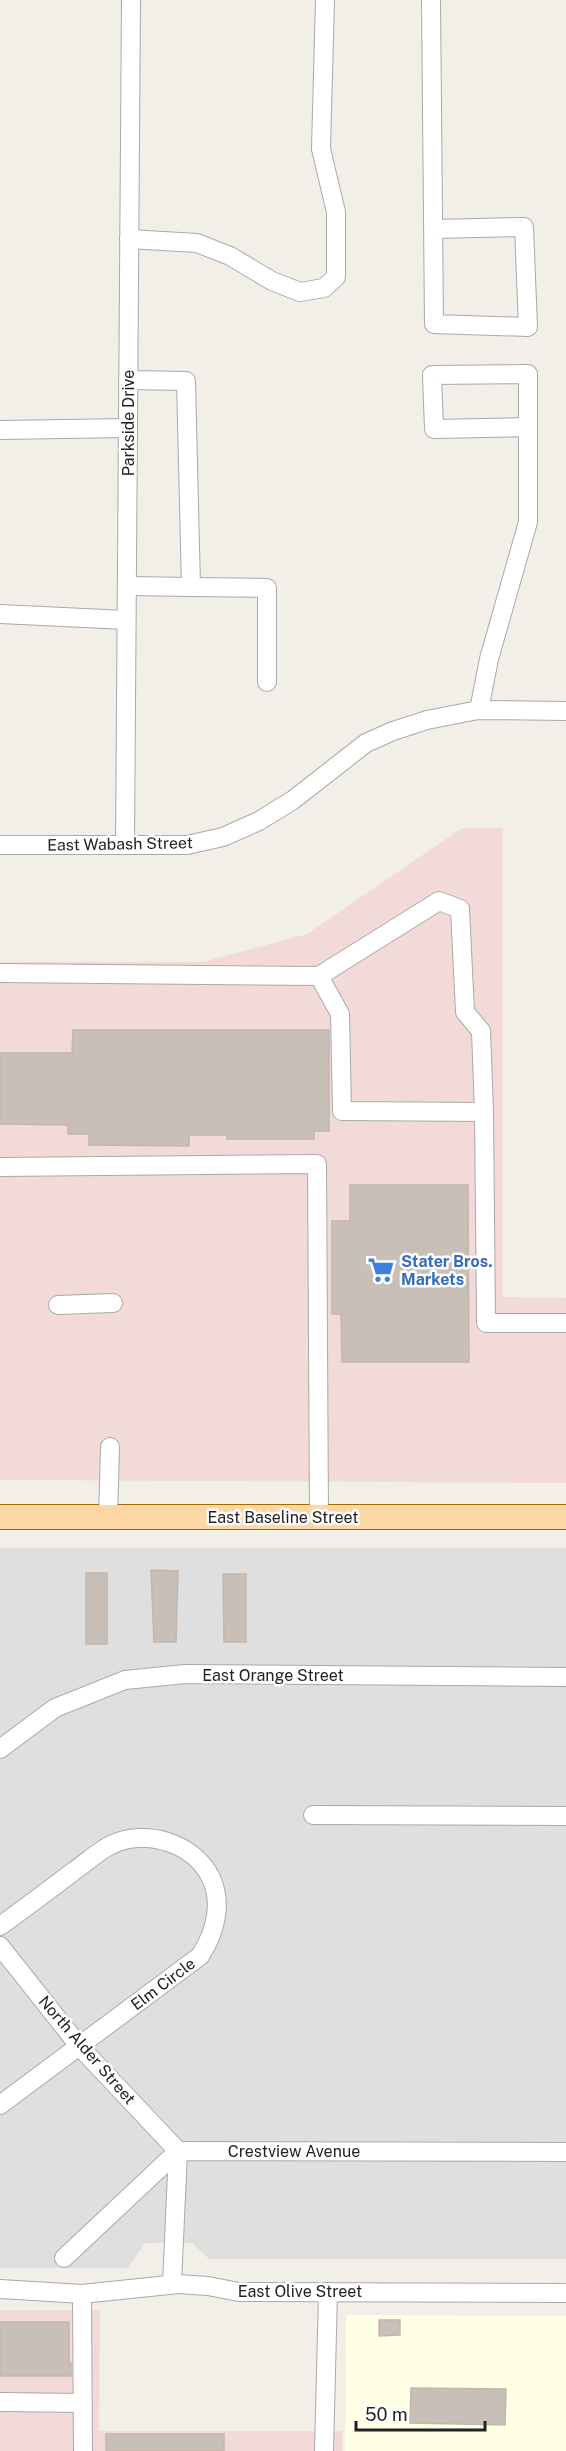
<svg xmlns="http://www.w3.org/2000/svg" width="566" height="2451" viewBox="0 0 566 2451" font-family="'Public Sans',sans-serif">
<style>
.residential{fill:#e0dfdf}
.commercial{fill:#f2dad9}
.education{fill:#ffffe5}
.building{fill:#c7bfb8;stroke:#c4b6ab;stroke-width:1.5}
.lines{fill:none;stroke-linecap:round;stroke-linejoin:round}
.minor-casing{stroke:#a9a9a9;stroke-width:20}
.major-casing{stroke:#a06b00;stroke-width:26}
.minor{stroke:#fff;stroke-width:18}
.major{stroke:#fcd6a4;stroke-width:24}
.labels{text-anchor:middle;dominant-baseline:central;stroke-width:5;stroke-linejoin:round;paint-order:stroke}
.street-label{font-size:16px;fill:#222;stroke:#fff}
.shop-label{font-size:16px;font-weight:bold;fill:#366cbe;stroke:#fff;text-anchor:start}
</style>
<rect width="100%" height="100%" fill="#f2efe9"/>
<polygon class="residential" points="0,1548 566,1548 566,2259 209,2259 192,2243 145,2243 128,2268 0,2268"/>
<g class="commercial">
<polygon points="462,828 503,828 503,1297 566,1298 566,1483 0,1480 0,962 203,962 307,934"/>
<polygon points="0,2310 100,2310 99,2431 342,2431 342,2451 0,2451"/>
</g>
<polygon class="education" points="346,2315 566,2316 566,2451 345,2451"/>
<g class="building">
<polygon points="73,1030 329,1030 329,1131 314,1131 314,1139 227,1139 227,1135 189,1135 189,1146 89,1145 89,1134 68,1134 68,1125 0,1124 0,1053 72,1053"/>
<polygon points="350,1185 468,1185 469,1362 342,1362 341,1314 332,1314 332,1221 350,1221"/>
<polygon points="151,1570 178,1571 176,1642 154,1642"/>
<rect x="86" y="1573" width="21" height="71"/>
<polygon points="223,1574 246,1574 246,1642 224,1642"/>
<polygon points="379,2320 400,2320 400,2335 379,2336"/>
<polygon points="0,2322 69,2322 69,2363 71,2363 71,2376 0,2376"/>
<polygon points="411,2388 506,2389 505,2425 410,2423"/>
<rect x="106" y="2434" width="118" height="17"/>
</g>
<g class="lines">
<g class="minor-casing">
<g id="minor">
<polyline points="431,0 434,324 528,327 524,227 434,229"/>
<polyline points="129,239 197,243 230,256 272,281 300,292 324,288 336,277 336,212 321,149 325,0"/>
<polyline points="0,430 128,428"/>
<polyline points="127,586 191,587 186,381 128,380"/>
<polyline points="191,587 267,588 267,682"/>
<polyline points="0,614 126,620"/>
<polyline points="479,710 489,659 528,522 528,374 432,375 434,429 528,427"/>
<polyline points="0,845 187,845 223,837 259,821 293,800 366,743 393,731 427,720 478,710 566,711"/>
<polyline points="125,845 131,0"/>
<polyline points="0,973 319,976 439,901 460,909 465,1012 481,1031 484,1112 342,1111 340,1014 319,976"/>
<polyline points="484,1112 486,1323 566,1323"/>
<polyline points="0,1167 317,1164 319,1517"/>
<polyline points="58,1305 113,1303"/>
<polyline points="108,1517 110,1447"/>
<polyline points="0,1749 55,1708 125,1680 185,1674 566,1677"/>
<polyline points="313,1815 566,1816"/>
<path d="M0 1926C25 1908 49 1890 74 1871 86 1863 98 1851 111 1845 146 1828 194 1843 211 1878 223 1904 215 1933 200 1956L0 2105"/>
<polyline points="0,1946 80,2047 178,2151"/>
<polyline points="64,2258 178,2151 566,2152"/>
<polyline points="172,2284 178,2151"/>
<polyline points="0,2289 82,2294 178,2284 208,2286 239,2292 566,2293"/>
<polyline points="82,2294 83,2451"/>
<polyline points="0,2402 82,2403"/>
<polyline points="324,2451 328,2292"/>
</g>
</g>
<g class="major-casing">
<polyline id="major" points="0,1517 566,1517"/>
</g>
<use href="#minor" class="minor"/>
<use href="#major" class="major"/>
</g>
<defs>
<g id="supermarket-bare" transform="scale(2.07)"><path d="M-6-5.5h2.5l.6 2H6L4.5 2H-2.5L-4.4-4H-6ZM-1.5 3.2a1.3 1.3 0 1 0 .1 0ZM3 3.2a1.3 1.3 0 1 0 .1 0Z" fill="#3f7fe0" stroke="#fff" stroke-width="2.5" paint-order="stroke"/></g>
</defs>
<g fill-rule="evenodd">
<use href="#supermarket-bare" x="381" y="1270"/>
</g>
<g class="labels">
<g class="street-label">
<text transform="translate(128 423) rotate(-90)">Parkside Drive</text>
<text transform="translate(120 844) rotate(-1)">East Wabash Street</text>
<text x="283" y="1517">East Baseline Street</text>
<text x="273" y="1675">East Orange Street</text>
<text transform="translate(163 1984) rotate(-37)">Elm Circle</text>
<text transform="translate(87 2050) rotate(49)">North Alder Street</text>
<text x="294" y="2151">Crestview Avenue</text>
<text x="300" y="2291">East Olive Street</text>
</g>
<g class="shop-label">
<text x="401" y="1261">Stater Bros.<tspan x="401" dy="18">Markets</tspan></text>
</g>
</g>
<path d="M356 2421v9h129v-9" fill="none" stroke="#222222" stroke-width="3"/>
<text x="365" y="2421" font-size="18" fill="#222222" stroke="#ffffff" stroke-width="4.5" paint-order="stroke">50 m</text>
</svg>
